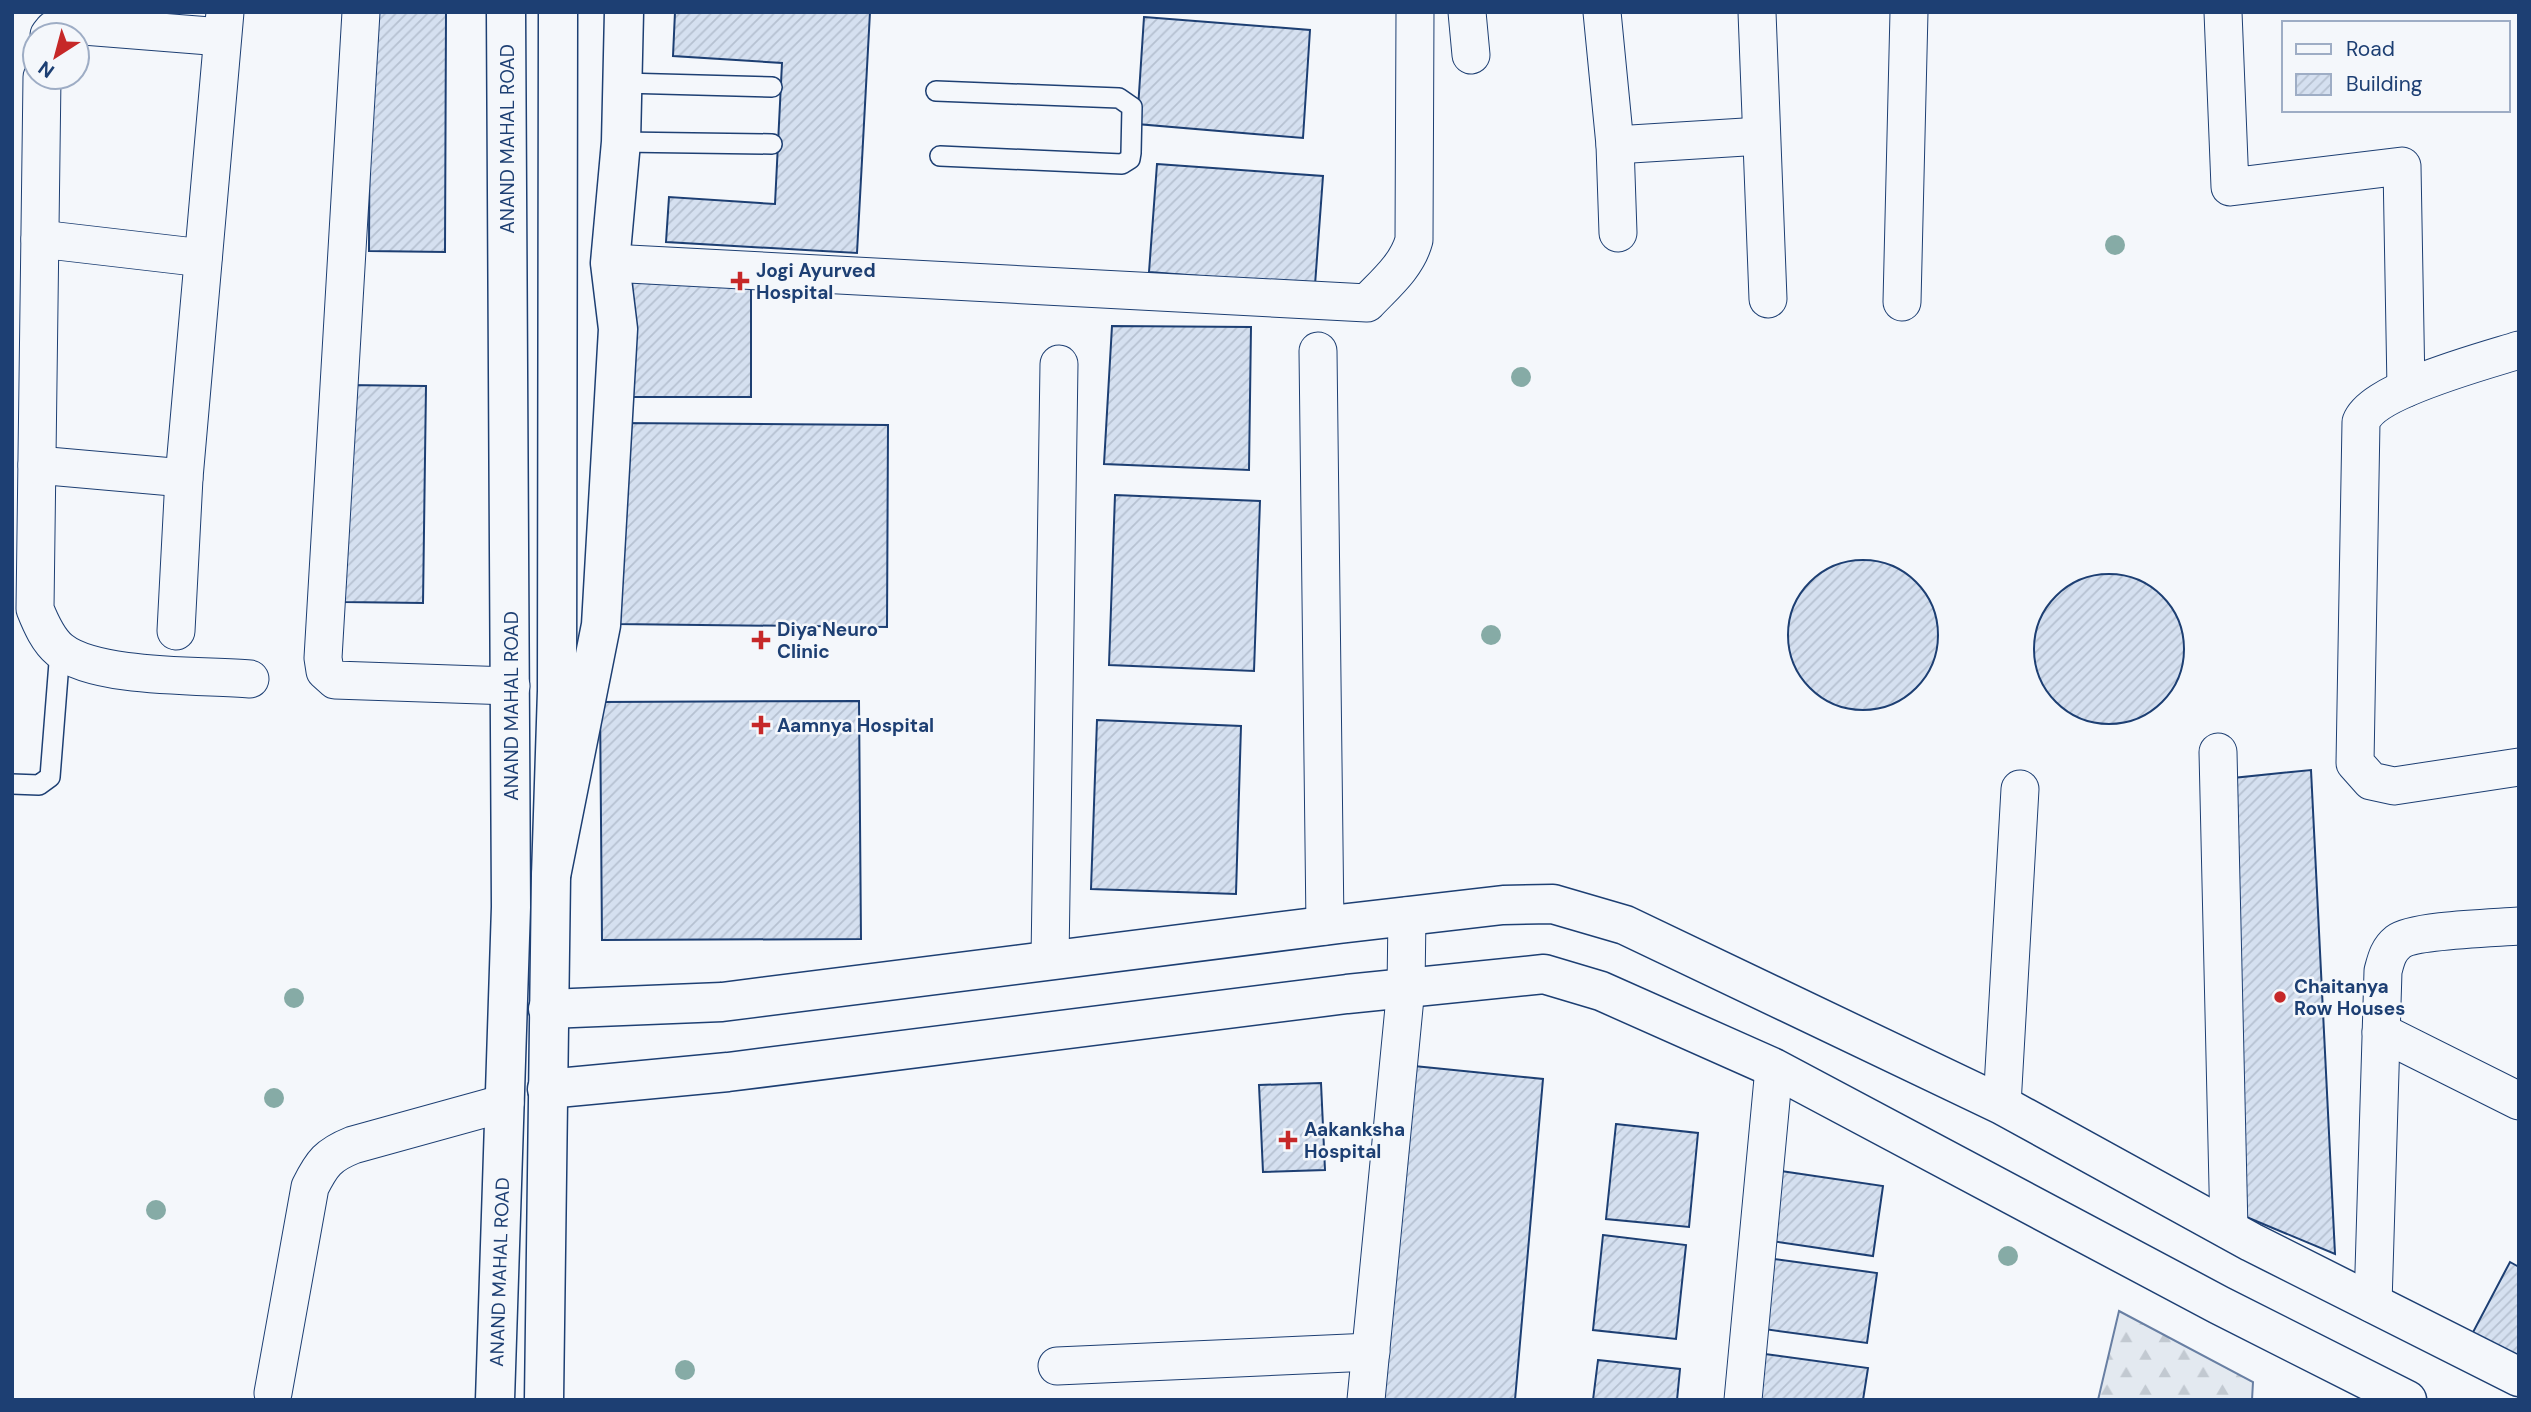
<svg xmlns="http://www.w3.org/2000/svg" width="2531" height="1412" viewBox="0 0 2531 1412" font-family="'DM Sans',sans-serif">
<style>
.forest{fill:url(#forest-firs);stroke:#687fa3;stroke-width:2}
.building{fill:url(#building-hatch);stroke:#1d3f73;stroke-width:2}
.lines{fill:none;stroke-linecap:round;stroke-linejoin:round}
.service-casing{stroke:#1d3f73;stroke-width:22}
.minor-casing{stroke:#1d3f73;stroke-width:39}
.tertiary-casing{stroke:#1d3f73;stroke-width:41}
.secondary-casing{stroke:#1d3f73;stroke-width:41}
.trunk-casing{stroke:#1d3f73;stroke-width:41}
.service{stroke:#f4f7fb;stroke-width:19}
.minor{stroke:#f4f7fb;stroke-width:37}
.tertiary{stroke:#f4f7fb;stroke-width:38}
.secondary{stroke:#f4f7fb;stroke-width:38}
.trunk{stroke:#f4f7fb;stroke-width:38}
.tree{fill:#86aba6}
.poi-dot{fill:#c62828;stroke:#f4f7fb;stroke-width:2.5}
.labels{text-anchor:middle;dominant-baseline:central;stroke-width:5;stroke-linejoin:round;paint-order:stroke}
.street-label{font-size:19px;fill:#1d3f73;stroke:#f4f7fb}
.poi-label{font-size:19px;font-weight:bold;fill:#1d3f73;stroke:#f4f7fb;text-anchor:start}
</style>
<defs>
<pattern id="forest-firs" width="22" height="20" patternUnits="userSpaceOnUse" patternTransform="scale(1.75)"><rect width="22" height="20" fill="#e3e9f0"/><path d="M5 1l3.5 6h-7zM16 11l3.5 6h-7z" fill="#c2c9d1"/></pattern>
<pattern id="building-hatch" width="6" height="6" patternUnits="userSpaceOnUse" patternTransform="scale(1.75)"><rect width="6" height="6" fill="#d5e0f0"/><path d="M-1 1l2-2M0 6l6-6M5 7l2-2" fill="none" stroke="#b6c1d1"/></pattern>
</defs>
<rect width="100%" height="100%" fill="#f4f7fb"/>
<polygon class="forest" points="2119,1311 2253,1382 2252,1400 2098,1400"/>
<g class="building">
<polygon points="370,12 446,13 445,252 369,251"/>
<polygon points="675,12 870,12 857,253 666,242 669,197 775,204 782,63 673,56"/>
<polygon points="1144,17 1310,30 1303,138 1137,124"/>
<polygon points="1157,164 1323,176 1315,285 1149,272"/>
<polygon points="632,273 751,273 751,397 633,397"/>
<polygon points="1112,326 1251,327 1249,470 1104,464"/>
<polygon points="347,385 426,386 423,603 344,602"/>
<polygon points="617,423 888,425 887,627 616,624"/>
<polygon points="1115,495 1260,501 1254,671 1109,665"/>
<circle cx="1863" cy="635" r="75"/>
<circle cx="2109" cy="649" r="75"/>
<polygon points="859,701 861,939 602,940 600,702"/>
<polygon points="1097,720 1241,726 1236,894 1091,889"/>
<polygon points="2311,770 2335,1254 2244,1216 2233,778"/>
<polygon points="1404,1065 1543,1079 1515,1400 1375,1400"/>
<polygon points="1321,1083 1325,1170 1263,1172 1259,1085"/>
<polygon points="1616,1124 1698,1133 1689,1227 1606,1219"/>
<polygon points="1781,1171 1883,1186 1873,1256 1771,1241"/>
<polygon points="1603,1235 1686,1245 1676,1339 1593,1330"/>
<polygon points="1774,1259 1877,1273 1867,1343 1764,1329"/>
<polygon points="2510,1262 2519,1267 2519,1362 2471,1336"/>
<polygon points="1765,1354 1868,1368 1863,1400 1759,1400"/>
<polygon points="1598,1360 1680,1369 1677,1400 1593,1400"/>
</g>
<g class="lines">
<g class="service-casing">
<g id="service">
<polyline points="623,83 772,87"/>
<polyline points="936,91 1119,98 1132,107 1131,153 1130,159 1122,164 940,156"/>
<polyline points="621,142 772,144"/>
<polyline points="12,784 39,785 50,777 60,650"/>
</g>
</g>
<g class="minor-casing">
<g id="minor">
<polyline points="361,12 323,658 325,671 335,680 511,686"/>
<polyline points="1467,12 1471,55"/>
<polyline points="1602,12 1615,145 1618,233"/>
<polyline points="1757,12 1768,299"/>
<polyline points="2223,12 2230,187 2402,166 2406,388"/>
<polyline points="49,35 53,30 71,25 222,37"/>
<path d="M42 77 35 609C41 624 48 640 60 650 96 679 202 675 250 679"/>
<polyline points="1615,145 1761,136"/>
<polyline points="40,239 203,258"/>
<path d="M610 263 1367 303C1385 284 1407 266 1414 240L1415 12"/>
<polyline points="1902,302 1909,12"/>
<path d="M2519 350C2484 361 2373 390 2361 422L2355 763 2371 781 2394 786 2519 767"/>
<polyline points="1318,351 1325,926"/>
<polyline points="37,465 184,478"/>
<polyline points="176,631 184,478 225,12"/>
<polyline points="2218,752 2229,1230"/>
<polyline points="1050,959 1059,364"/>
<polyline points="2381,1032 2519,1101"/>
<polyline points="2002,1105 2020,789"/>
<path d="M2373 1304 2383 971C2386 960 2388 950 2398 942 2413 930 2495 928 2519 926"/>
<polyline points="1057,1366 1371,1352"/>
<path d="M273 1393 310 1187C322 1163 328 1155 353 1145L505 1103"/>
<polyline points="1366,1400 1406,987 1407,916"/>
<polyline points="1743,1400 1774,1068"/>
</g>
</g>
<g class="tertiary-casing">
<g id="tertiary">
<polyline points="548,1009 722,1002 1339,924 1503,905 1553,904 1625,925 2002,1105 2251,1242 2519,1377"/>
<polyline points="547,1089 728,1072 1347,994 1544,974 1601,991 1774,1068 2219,1305 2407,1400"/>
</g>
</g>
<g class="secondary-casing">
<g id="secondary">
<path id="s1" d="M495 1400 511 907 506 12"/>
<polyline points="544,1400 551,876 601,625 618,329 610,263 621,142 624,12"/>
</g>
</g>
<g class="trunk-casing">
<polyline id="trunk" points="551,876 557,691 558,12"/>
</g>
<use href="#service" class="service"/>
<use href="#minor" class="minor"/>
<use href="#tertiary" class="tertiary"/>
<use href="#secondary" class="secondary"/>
<use href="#trunk" class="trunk"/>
</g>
<g class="tree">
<circle cx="2115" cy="245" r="10"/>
<circle cx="1521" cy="377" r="10"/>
<circle cx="1491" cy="635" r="10"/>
<circle cx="294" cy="998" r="10"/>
<circle cx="274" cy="1098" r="10"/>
<circle cx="156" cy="1210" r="10"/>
<circle cx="2008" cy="1256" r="10"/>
<circle cx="685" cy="1370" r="10"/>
</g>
<g class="poi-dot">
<path d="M736.5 270.5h7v7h7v7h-7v7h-7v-7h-7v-7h7z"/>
<path d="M757.5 629.5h7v7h7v7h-7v7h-7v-7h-7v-7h7z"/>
<path d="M757.5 714.5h7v7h7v7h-7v7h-7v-7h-7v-7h7z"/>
<circle cx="2280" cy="997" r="7"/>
<path d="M1284.5 1129.5h7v7h7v7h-7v7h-7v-7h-7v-7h7z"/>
</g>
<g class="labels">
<g class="street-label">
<text transform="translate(507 139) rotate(-90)">ANAND MAHAL ROAD</text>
<text transform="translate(511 706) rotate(-90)">ANAND MAHAL ROAD</text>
<text stroke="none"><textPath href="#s1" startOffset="128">ANAND MAHAL ROAD</textPath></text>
</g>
<g class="poi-label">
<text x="756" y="270">Jogi Ayurved<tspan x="756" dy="22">Hospital</tspan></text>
<text x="777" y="629">Diya Neuro<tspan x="777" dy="22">Clinic</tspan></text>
<text x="777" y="725">Aamnya Hospital</text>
<text x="2294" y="986">Chaitanya<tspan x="2294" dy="22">Row Houses</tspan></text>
<text x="1304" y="1129">Aakanksha<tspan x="1304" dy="22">Hospital</tspan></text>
</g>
</g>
<rect width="2531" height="1412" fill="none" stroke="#1d3f73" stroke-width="28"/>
<rect x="2282" y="21" width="228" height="91" fill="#f4f7fb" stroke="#9eadc5" stroke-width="2"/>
<rect x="2296" y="44" width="35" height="10" fill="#f4f7fb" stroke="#9eadc5" stroke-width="2"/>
<text x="2346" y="56" font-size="21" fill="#1d3f73">Road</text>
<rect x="2296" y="74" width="35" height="21" fill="url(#building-hatch)" stroke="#9eadc5" stroke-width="2"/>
<text x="2346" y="91" font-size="21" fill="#1d3f73">Building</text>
<g transform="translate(56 56) rotate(216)"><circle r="33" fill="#f4f7fb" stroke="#9eadc5" stroke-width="2"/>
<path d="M0-5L12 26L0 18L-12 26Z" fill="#c62828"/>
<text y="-10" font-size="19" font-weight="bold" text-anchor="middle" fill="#1d3f73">N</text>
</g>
</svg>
